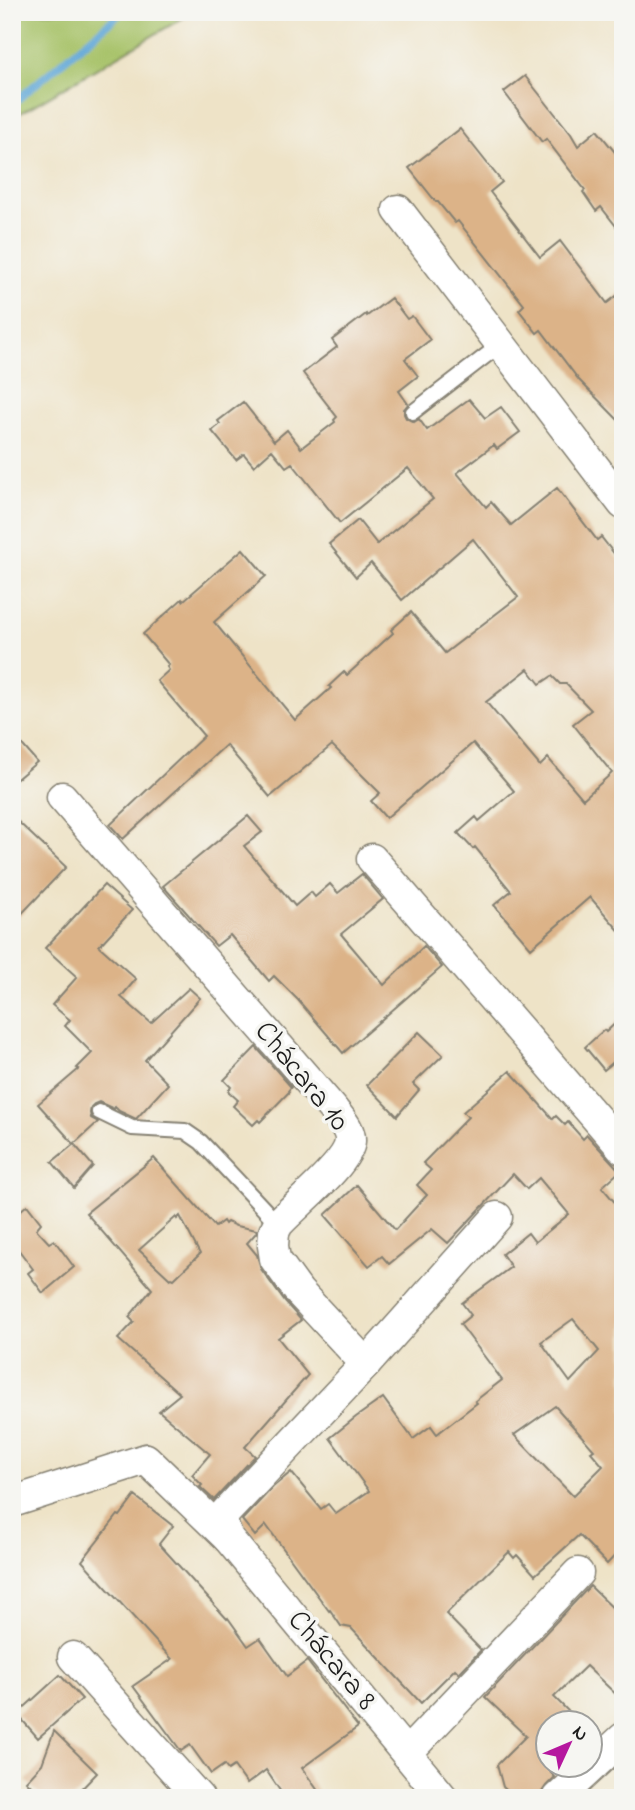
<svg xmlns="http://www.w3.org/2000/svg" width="635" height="1810" viewBox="0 0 635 1810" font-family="'Indie Flower',sans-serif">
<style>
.green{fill:#a8c36a;stroke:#627043;stroke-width:2}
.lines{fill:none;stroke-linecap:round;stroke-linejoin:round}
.stream{stroke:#61a7d7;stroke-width:8}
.building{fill:#dcb388;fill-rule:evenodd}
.service-casing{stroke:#858072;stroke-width:18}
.minor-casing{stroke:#858072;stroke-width:33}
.service{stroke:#fff;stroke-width:14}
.minor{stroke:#fff;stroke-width:30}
.labels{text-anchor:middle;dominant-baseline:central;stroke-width:7;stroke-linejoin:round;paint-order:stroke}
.street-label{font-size:30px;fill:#1c1c1c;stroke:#f6f6f2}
</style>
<rect width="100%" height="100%" fill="#f6f6f2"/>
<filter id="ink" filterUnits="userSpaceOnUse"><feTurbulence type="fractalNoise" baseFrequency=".0143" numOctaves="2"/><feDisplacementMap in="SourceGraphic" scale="14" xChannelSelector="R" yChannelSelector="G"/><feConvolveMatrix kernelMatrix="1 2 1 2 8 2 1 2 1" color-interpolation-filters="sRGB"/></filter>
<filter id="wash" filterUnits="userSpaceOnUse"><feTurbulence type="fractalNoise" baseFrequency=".00686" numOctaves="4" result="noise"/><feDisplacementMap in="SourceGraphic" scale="28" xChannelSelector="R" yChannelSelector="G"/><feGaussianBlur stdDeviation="1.57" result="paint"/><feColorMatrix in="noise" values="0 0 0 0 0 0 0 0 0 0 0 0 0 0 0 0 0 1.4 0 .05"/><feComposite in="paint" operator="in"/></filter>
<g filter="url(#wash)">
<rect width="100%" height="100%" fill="#eee3c7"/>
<polygon class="green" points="12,12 193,12 12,118"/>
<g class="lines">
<polyline class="stream" points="12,104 122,12"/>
</g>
<g id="blocks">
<g class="building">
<polygon points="525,76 571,134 578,146 597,130 623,162 623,235 601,207 596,211 583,192 585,190 546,139 542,142 504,92"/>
<polygon points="460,129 502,182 490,192 540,257 560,241 607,303 623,291 623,425 579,380 541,330 537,333 519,310 524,305 458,221 455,223 438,202 436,202 409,168"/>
<path d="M391 298 407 319 412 316 430 340 405 359 418 376 399 391 408 404 404 409V414L406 418 414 422 419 419 427 430 469 399 485 418 501 407 520 432 497 449 494 445 457 473 486 507 491 502 511 525 557 488 597 540 601 537 623 565V935L590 897 531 948 494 905 511 891 475 847 473 849 458 833 476 817 479 821 514 791 473 743 386 818 371 801 380 793 332 745 270 797 226 745 123 839 110 825 204 736 157 681 169 670 167 667 169 665 143 634 182 599 183 601 243 549 266 576 214 622 295 720 331 688 329 686 344 672 347 675 393 633 391 630 411 612 445 653 518 597 473 539 402 600 371 563 356 577 329 544 358 520 377 544 433 499 408 468 340 523 292 463 286 467 272 450 254 466 244 454 236 460 212 431 220 424 218 421 243 402 274 441 287 430 301 448 335 422 334 420 337 417 303 373 337 347 332 340 366 314 367 316ZM528 669 540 684 552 676 560 684H566L591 710 573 724 612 773 583 799 548 758 540 766 486 702Z"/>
<polygon points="12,733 37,762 12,783"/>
<polygon points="12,816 66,867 12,924"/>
<polygon points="248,816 262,832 244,846 295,906 311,892 315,897 330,884 338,893 362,874 383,899 341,934 384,985 424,946 442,967 343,1053 298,1000 274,976 269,981 230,935 216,946 163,886"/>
<polygon points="104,885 132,910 99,946 136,979 121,997 151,1023 189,988 200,998 145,1060 168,1084 136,1119 119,1111 115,1107 114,1109 99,1102 94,1104 91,1107 90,1113 91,1118 98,1122 74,1144 38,1104 79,1069 77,1068 92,1053 65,1026 70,1020 52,1005 77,977 45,948"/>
<polygon points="623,1016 623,1054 604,1070 585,1047 604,1030 606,1032"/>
<polygon points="419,1032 443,1055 413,1084 419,1090 397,1116 367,1085"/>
<polygon points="256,1047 291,1087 288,1091 289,1092 260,1122 258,1120 253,1125 233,1106 238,1100 228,1091 231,1087 224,1080"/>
<path d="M510 1071 553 1119 556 1116 565 1125 568 1122 583 1139 587 1135 620 1171 602 1187 623 1212V1547L607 1564 579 1535 535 1575 517 1555 514 1558 509 1552 446 1614 481 1650 459 1673 455 1669 421 1703 351 1628 341 1626 330 1610 329 1611 266 1525 255 1536 242 1520 273 1487 291 1472 321 1509 328 1504 336 1514 369 1491 330 1438 356 1417 383 1398 413 1439 431 1426 437 1434 477 1403 475 1401 502 1380 460 1324 471 1315 462 1303 511 1267 502 1254 528 1233 535 1242 569 1214 539 1178 527 1189 513 1174 448 1243 432 1229 389 1264 382 1256 369 1266 325 1215 357 1185 395 1230 427 1195 417 1185 431 1170 423 1163 468 1117 463 1112ZM573 1319 599 1351 570 1382 541 1342ZM555 1406 594 1450 591 1452 603 1466 573 1496 514 1435Z"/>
<polygon points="74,1144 93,1166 74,1188 52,1162"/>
<path d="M154 1158 215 1227 223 1221 225 1224 227 1222 236 1226 257 1230 256 1233 247 1243 257 1255 261 1269 285 1302 301 1320 278 1338 308 1375 245 1447 255 1456 214 1500 200 1487 202 1485 192 1475 210 1454 159 1411 180 1394 118 1339 134 1322 129 1317 152 1289 86 1213ZM180 1216 200 1254 174 1279 172 1278 170 1279 139 1250 176 1217 177 1219Z"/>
<polygon points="12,1205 19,1212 27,1205 41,1223 36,1229 49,1243 54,1240 74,1267 43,1293 28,1273 33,1269 18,1249 12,1255"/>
<polygon points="135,1496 173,1526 159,1544 227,1619 228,1618 248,1646 260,1638 287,1676 307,1661 358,1727 302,1768 323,1798 285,1798 266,1770 247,1784 234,1766 228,1770 224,1765 211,1774 190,1745 181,1751 133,1686 172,1659 82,1561 118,1515 120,1516"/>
<polygon points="590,1586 623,1618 623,1701 586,1666 554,1697 580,1723 548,1723 548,1765 552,1765 556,1768 551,1773 555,1777 546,1786 542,1792 541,1798 515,1798 503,1787 497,1765 526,1736 485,1697"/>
<polygon points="60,1675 82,1699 38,1738 17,1714"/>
<polygon points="54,1731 97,1773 73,1798 43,1798 26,1781 42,1764"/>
</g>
</g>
</g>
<g filter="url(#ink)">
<use href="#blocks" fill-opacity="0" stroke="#858072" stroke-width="2"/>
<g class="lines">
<g class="service-casing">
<g id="service">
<polyline points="413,412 501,344"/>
<polyline points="99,1112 132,1128 185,1131 201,1142 278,1224"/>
</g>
</g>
<g class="minor-casing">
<g id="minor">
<polyline points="398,210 623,504"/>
<path d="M62 797 332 1108C339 1118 351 1129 350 1141 349 1163 294 1206 278 1224L274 1232 273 1246 275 1259 299 1292 366 1364"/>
<polyline points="372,859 623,1149"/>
<polyline points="12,1502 146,1459 228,1538"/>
<polyline points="73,1657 199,1798"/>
<polyline points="407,1753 578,1573"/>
<path d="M443 1798 228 1538C224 1529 220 1520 226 1512L366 1364 497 1217"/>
<polyline points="558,1798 623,1738"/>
</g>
</g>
<use href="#service" class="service"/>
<use href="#minor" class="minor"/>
</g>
</g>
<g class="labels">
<g class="street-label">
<text transform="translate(301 1077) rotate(51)">Chácara 10</text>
<text transform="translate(331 1661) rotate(50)">Chácara 8</text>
</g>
</g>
<rect width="635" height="1810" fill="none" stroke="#f6f6f2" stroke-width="42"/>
<g transform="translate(569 1744) rotate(46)"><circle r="33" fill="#f6f6f2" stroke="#9f9f9c" stroke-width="2"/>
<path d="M0-5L12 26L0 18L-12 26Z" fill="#b5179e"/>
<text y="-10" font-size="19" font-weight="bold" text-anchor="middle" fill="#1c1c1c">N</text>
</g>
</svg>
